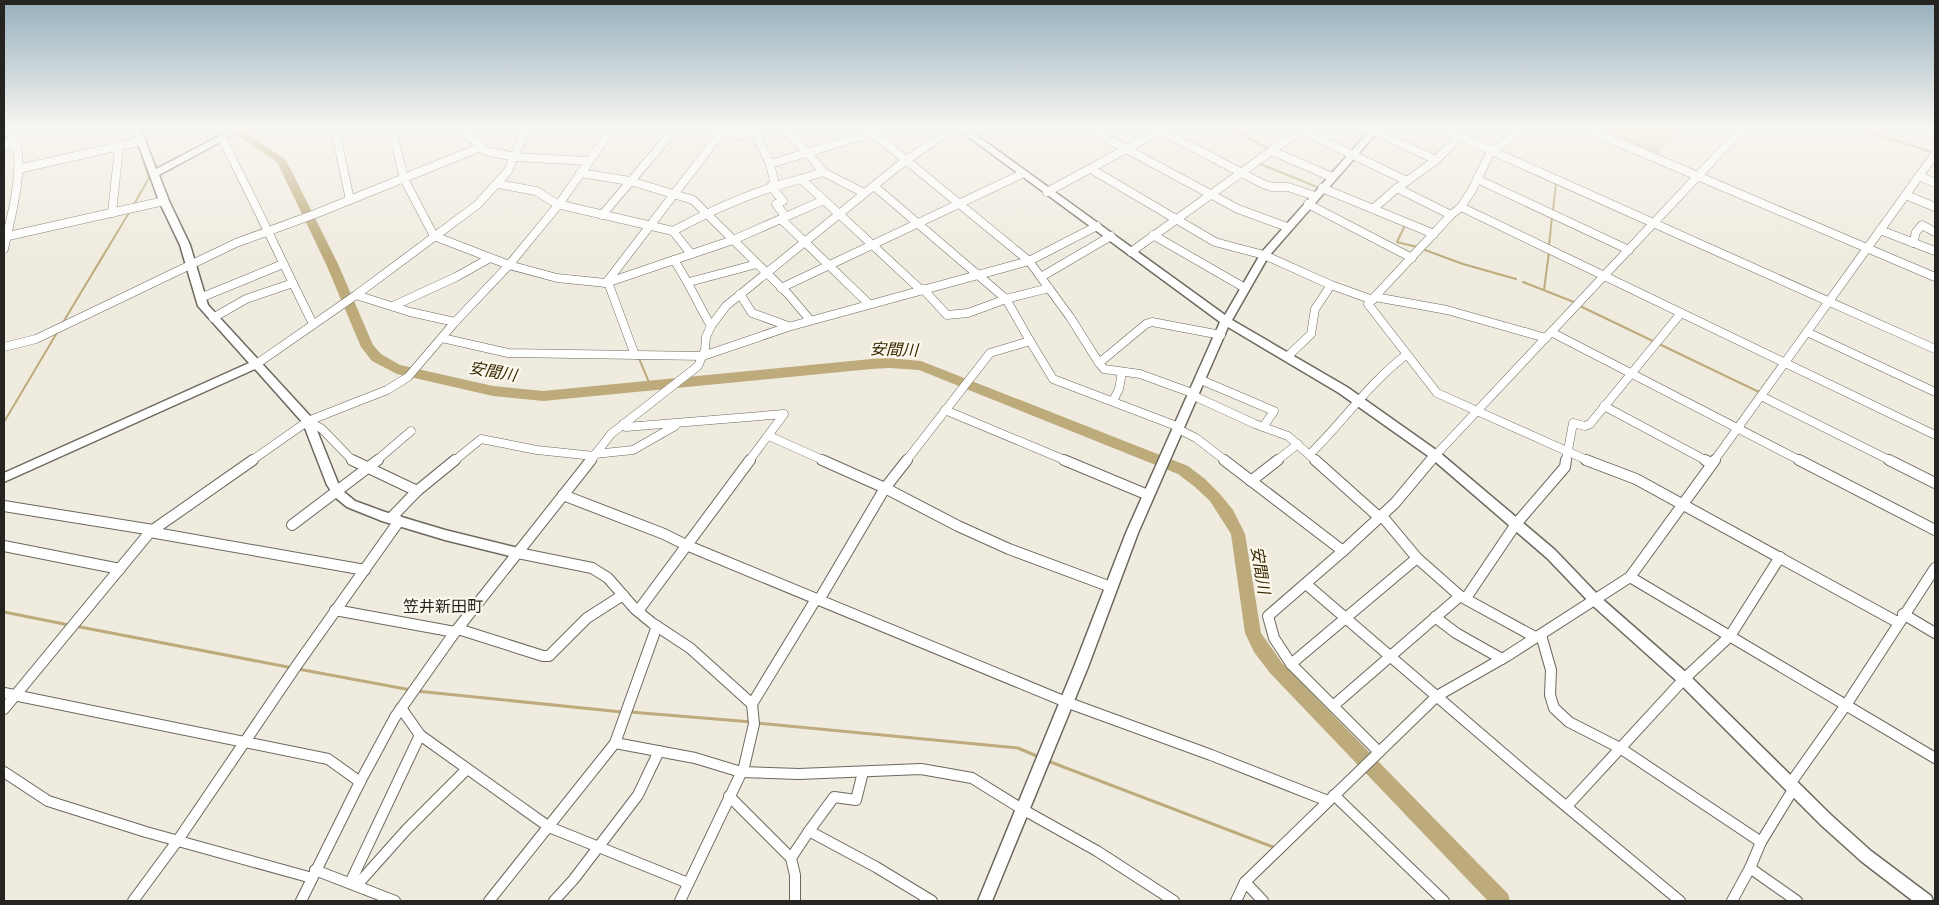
<svg xmlns="http://www.w3.org/2000/svg" width="1939" height="905" viewBox="0 0 1939 905" font-family="Manrope,'Noto Sans JP',sans-serif">
<style>
.green{fill:#dacdb0}
.lines{fill:none;stroke-linecap:round;stroke-linejoin:round}
.stream-far1{stroke:#bdab7c;stroke-width:2}
.stream{stroke:#bdab7c;stroke-width:3}
.river{fill:#bdab7c;fill-rule:evenodd}
.minor-far1-casing{stroke:#6c685e;stroke-width:9}
.minor-casing{stroke:#6c685e;stroke-width:12}
.tertiary-casing{stroke:#6c685e;stroke-width:3}
.minor-far1{stroke:#fff;stroke-width:8}
.minor{stroke:#fff;stroke-width:10}
.tertiary{fill:#fff;fill-rule:evenodd}
.labels{text-anchor:middle;dominant-baseline:central;stroke-width:4.5;stroke-linejoin:round;paint-order:stroke}
.water-label{font-size:16px;font-style:italic;fill:#352800;stroke:#fdf8ed}
.neighbourhood-label{font-size:16px;fill:#262420;stroke:#fdf8ed}
</style>
<rect width="100%" height="100%" fill="#f0ebdf"/>
<polygon class="green" points="1600,129 1683,129 1656,155 1598,131"/>
<g class="lines">
<g class="stream-far1">
<polyline points="133,129 149,178 133,206"/>
<polyline points="1231,129 1269,149"/>
<polyline points="1861,129 1934,153"/>
<polyline points="4,141 15,129"/>
<polyline points="1258,163 1317,187"/>
<polyline points="1553,211 1556,183"/>
<polyline points="1406,223 1397,242 1417,247"/>
<polyline points="1549,246 1552,217"/>
<polyline points="1425,250 1463,264 1516,279"/>
<polyline points="1523,282 1574,302"/>
<polyline points="1544,290 1549,252"/>
<polyline points="1582,307 1759,392"/>
<polyline points="62,324 130,211"/>
<polyline points="638,356 651,387"/>
<polyline points="4,422 58,331"/>
</g>
<g class="stream">
<polyline points="4,612 69,625"/>
<polyline points="75,626 293,668"/>
<polyline points="298,669 411,690"/>
<polyline points="416,691 622,712"/>
<polyline points="630,712 752,722"/>
<polyline points="757,723 1018,748 1039,757"/>
<polyline points="1048,761 1273,847"/>
</g>
<polygon class="river" points="228,129 241,129 286,160 338,264 373,345 381,354 400,365 493,386 543,391 871,359 889,358 921,361 1188,466 1205,479 1220,494 1233,510 1245,534 1261,633 1282,663 1508,894 1510,901 1488,901 1270,673 1254,652 1245,633 1231,534 1210,501 1195,487 1178,474 919,370 889,368 871,369 543,401 493,396 397,374 372,361 361,347 326,264 277,162"/>
<g class="minor-far1-casing">
<g id="minor-far1">
<polyline points="335,129 350,200"/>
<polyline points="392,129 404,179 434,236 509,265 557,278 606,283 733,240 824,200 921,290"/>
<polyline points="461,129 486,151 515,157 588,161"/>
<polyline points="558,129 561,129"/>
<path d="M712 129C736 139 746 135 770 129"/>
<polyline points="783,129 808,153 823,172"/>
<polyline points="868,129 1029,261 1070,317 1099,363 1146,324 1152,322 1221,335"/>
<polyline points="1089,129 1238,209 1287,227"/>
<polyline points="1158,129 1263,184 1272,187 1288,187 1315,196"/>
<polyline points="1299,129 1407,181 1397,188 1451,215 1461,207 1935,435"/>
<polyline points="1370,129 1436,160"/>
<polyline points="1443,129 1935,349"/>
<polyline points="1587,129 1935,277"/>
<polyline points="755,133 770,164 775,185"/>
<path d="M222 139C254 200 282 262 313 324"/>
<path d="M4 144 17 147C23 177 10 219 4 249"/>
<polyline points="7,145 20,129"/>
<polyline points="1272,151 1332,177"/>
<polyline points="770,164 872,133"/>
<polyline points="18,169 142,141"/>
<polyline points="1091,169 1215,242 1264,255 1331,285 1373,300"/>
<polyline points="580,173 630,181 693,200 789,295 810,320"/>
<polyline points="1919,176 1935,183"/>
<polyline points="1477,179 1629,250"/>
<polyline points="1407,181 1436,160 1459,137"/>
<polyline points="498,184 536,191 557,204 673,231 691,254"/>
<polyline points="771,186 783,201 776,204 786,217"/>
<polyline points="874,186 1006,299 1030,341 990,353 906,461"/>
<polyline points="1322,188 1434,234"/>
<polyline points="1047,192 1163,129"/>
<polyline points="1906,195 1935,207"/>
<polyline points="824,200 801,179 823,172 864,193"/>
<polyline points="1308,204 1412,258"/>
<polyline points="1461,207 1472,190 1491,151 1524,129"/>
<polyline points="1374,208 1397,188"/>
<polyline points="112,213 119,147"/>
<polyline points="602,215 675,129"/>
<polyline points="1451,215 1368,304 1437,393 1589,461"/>
<polyline points="781,219 869,304"/>
<polyline points="1880,230 1935,251"/>
<path d="M673 231C714 209 756 190 801 179"/>
<polyline points="1153,235 1245,288"/>
<polyline points="4,237 164,201"/>
<polyline points="1913,243 1916,232 1922,225 1935,232"/>
<polyline points="1131,252 1302,129"/>
<path d="M674 260C688 281 698 304 711 326"/>
<polyline points="1041,277 1111,236"/>
<polyline points="689,282 757,264"/>
<polyline points="781,288 1022,174"/>
<polyline points="923,289 947,315 968,313 1006,299 1049,288"/>
<polyline points="740,294 752,313 788,326"/>
<polyline points="356,295 410,312 455,322"/>
<polyline points="1375,297 1447,310 1546,338"/>
<polyline points="200,298 283,264"/>
<polyline points="393,306 456,277 490,258"/>
<polyline points="213,318 246,299 293,283"/>
<polyline points="1551,332 1801,461"/>
<polyline points="1807,332 1935,392"/>
<polyline points="442,338 508,353 703,356 788,327 1029,261 1097,226"/>
<polyline points="1030,341 1053,379 1179,427"/>
<polyline points="4,347 36,339 236,243 315,214 481,147"/>
<polyline points="635,355 609,285 606,283 724,129"/>
<polyline points="1287,357 1311,334 1315,309 1331,285"/>
<polyline points="1099,363 1104,369 1140,374 1195,394"/>
<polyline points="255,365 356,295 477,205 508,171 526,129"/>
<polyline points="1201,380 1274,411 1263,427"/>
<polyline points="1194,396 1255,424 1288,436 1316,461"/>
<polyline points="1761,396 1891,461"/>
<polyline points="1113,401 1119,389 1122,372"/>
<polyline points="1604,406 1707,461"/>
<polyline points="945,410 1067,461"/>
<polyline points="308,421 322,429 353,461"/>
<polyline points="623,424 626,427 784,414 749,461"/>
<polyline points="1178,429 1196,438 1226,461"/>
<polyline points="769,436 825,461"/>
<polyline points="595,454 633,450 675,426"/>
<path d="M1310 454C1343 422 1369 383 1406 355"/>
<polyline points="251,461 308,421 387,390 408,377 455,322 509,265 559,204 612,129"/>
<polyline points="376,461 411,431"/>
<polyline points="454,461 481,439 537,450 594,456"/>
<polyline points="590,461 611,434 698,366 705,350 706,337 711,326 726,306 897,167 951,129"/>
<polyline points="1276,461 1298,444"/>
<polyline points="1430,461 1742,129"/>
<polyline points="1566,461 1573,423 1585,426 1590,424 1681,313"/>
<polyline points="1714,461 1935,154"/>
</g>
</g>
<g class="minor-casing">
<g id="minor">
<polyline points="352,460 417,491"/>
<polyline points="822,460 885,488 958,526 1009,549 1111,587"/>
<polyline points="1064,460 1148,495"/>
<polyline points="1224,460 1343,551 1395,503 1431,460"/>
<polyline points="1315,460 1380,518"/>
<polyline points="1586,460 1636,479 1899,623"/>
<polyline points="1705,460 1711,463"/>
<polyline points="1799,460 1935,530"/>
<polyline points="1889,460 1935,483"/>
<polyline points="1251,481 1278,460"/>
<polyline points="563,495 664,534 686,545 1066,702 1211,755 1328,801"/>
<polyline points="4,506 153,530"/>
<polyline points="1382,516 1417,558 1460,596 1535,637"/>
<polyline points="391,518 417,491 455,460"/>
<polyline points="292,525 378,460"/>
<polyline points="150,532 365,570"/>
<polyline points="4,546 120,569"/>
<polyline points="1343,551 1268,616 1274,638 1291,664 1379,752"/>
<polyline points="518,553 592,568 608,578 635,609 652,623 690,648 752,704 754,724 744,767 680,901"/>
<polyline points="1630,577 1935,758"/>
<polyline points="1306,584 1526,773 1680,901"/>
<polyline points="1466,598 1516,524 1565,467 1566,460"/>
<polyline points="819,600 885,488 907,460"/>
<polyline points="335,610 455,632"/>
<polyline points="638,611 750,460"/>
<polyline points="1903,614 1935,633"/>
<polyline points="1435,617 1456,633 1502,659"/>
<polyline points="458,629 543,656 549,656 587,618 623,595"/>
<polyline points="1541,635 1551,670 1550,695 1554,708 1569,722 1620,748 1761,842"/>
<polyline points="1291,664 1417,558"/>
<polyline points="4,693 328,759 360,782"/>
<polyline points="752,704 816,599"/>
<polyline points="1333,706 1460,596"/>
<polyline points="401,708 420,735 549,827 688,883"/>
<polyline points="4,709 150,532 253,460"/>
<polyline points="615,743 695,758 741,772 799,774 921,769 972,778 1022,809 1097,851 1174,901"/>
<polyline points="4,772 48,801 146,832 312,878"/>
<polyline points="1790,784 1848,702 1935,568"/>
<polyline points="1794,788 1761,842 1750,868 1797,901"/>
<polyline points="1334,795 1444,901"/>
<polyline points="729,796 791,858 809,831 876,867 932,901"/>
<polyline points="1567,806 1684,679 1730,636 1780,557"/>
<polyline points="809,831 834,797 856,800 863,772"/>
<polyline points="791,858 795,875 795,901"/>
<polyline points="315,870 395,901"/>
<polyline points="1245,882 1437,696 1507,656 1630,577 1715,460"/>
<polyline points="350,883 420,735"/>
<polyline points="357,885 407,829 467,769"/>
<polyline points="133,901 178,840 297,665 399,521"/>
<polyline points="301,901 360,782 395,717 455,632 591,460"/>
<polyline points="489,901 615,743 657,626"/>
<polyline points="554,901 574,879 638,795 659,751"/>
<polyline points="1236,901 1245,882 1263,901"/>
<polyline points="1732,901 1750,868"/>
</g>
</g>
<g class="tertiary-casing">
<g id="tertiary">
<polygon points="133,129 141,129 156,169 233,129 244,129 159,175 169,201 190,245 208,305 312,418 338,483 344,492 355,501 385,512 445,530 522,549 524,553 522,557 518,558 445,540 382,521 347,507 336,498 327,485 303,423 255,369 4,482 4,473 249,363 198,306 180,245 159,201"/>
<polygon points="958,129 968,129 1225,315 1261,253 1371,129 1380,129 1268,257 1232,320 1347,387 1439,452 1555,550 1600,597 1689,675 1831,815 1871,851 1931,896 1933,901 1913,901 1861,861 1821,825 1679,683 1592,605 1547,558 1431,458 1339,393 1228,327 1138,533 1088,667 992,901 978,901 1074,667 1126,533 1220,322"/>
</g>
</g>
<use href="#minor-far1" class="minor-far1"/>
<use href="#minor" class="minor"/>
<use href="#tertiary" class="tertiary"/>
</g>
<linearGradient id="sky" x2="0" y2="1"><stop stop-color="#97b0bd"/><stop offset="0.5" stop-color="#f8f6f1"/><stop offset="1" stop-color="#f8f6f1" stop-opacity="0"/></linearGradient>
<rect width="1939" height="256" fill="url(#sky)"/>
<g class="labels">
<g class="water-label">
<text transform="translate(894 349) rotate(2)">安間川</text>
<text transform="translate(493 371) rotate(10)">安間川</text>
<text transform="translate(1261 570) rotate(81)">安間川</text>
</g>
<g class="neighbourhood-label">
<text x="443" y="606">笠井新田町</text>
</g>
</g>
<rect width="1939" height="905" fill="none" stroke="#262420" stroke-width="10"/>
</svg>
